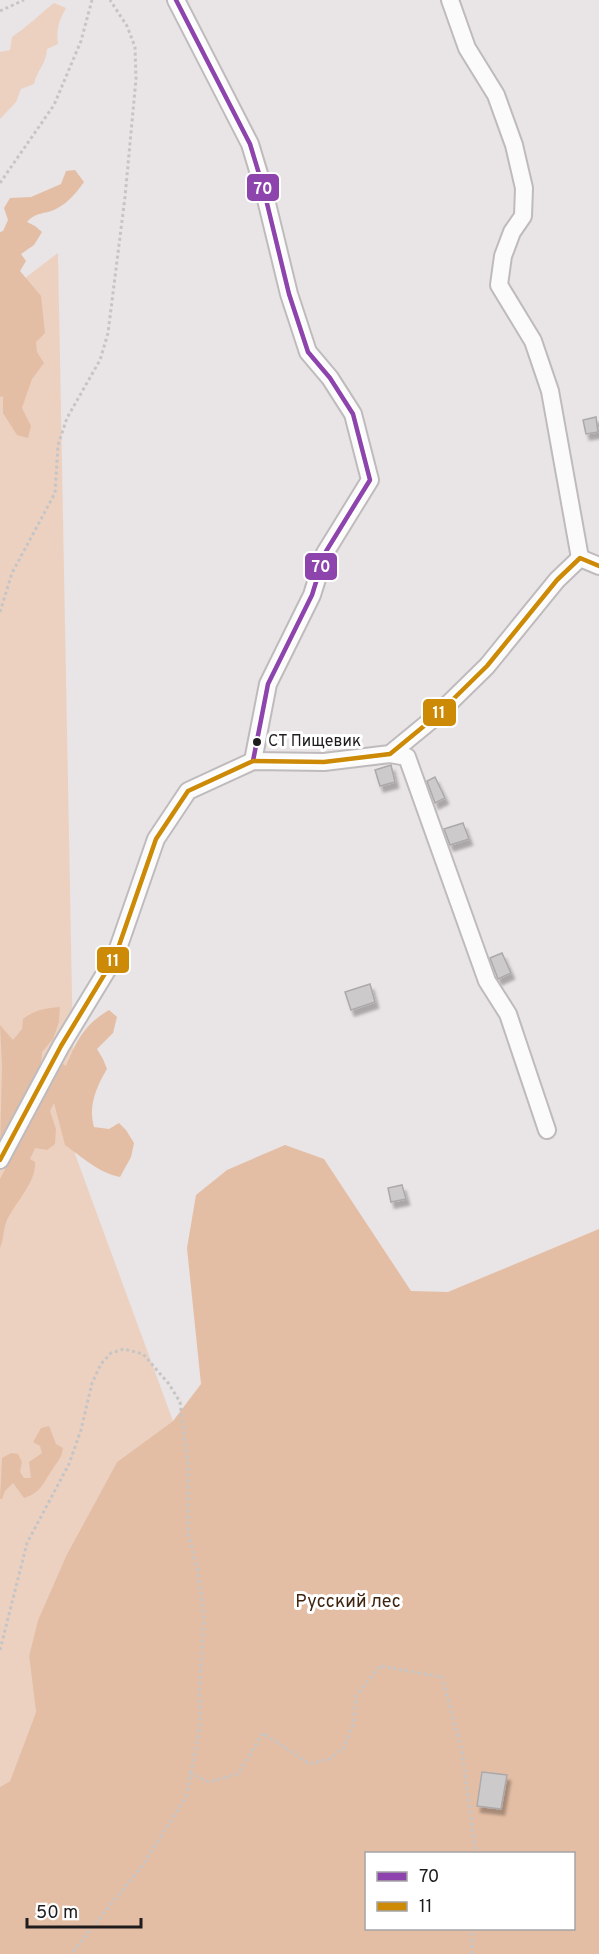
<svg xmlns="http://www.w3.org/2000/svg" width="599" height="1954" viewBox="0 0 599 1954" font-family="Overpass,sans-serif">
<style>
.green{fill:#ecd1c1}
.forest{fill:#e4bea4;fill-rule:evenodd}
.building{fill:#cdcacc;stroke:#aca9ab;stroke-width:1.5;filter:url(#shadow)}
.lines{fill:none;stroke-linecap:round;stroke-linejoin:round}
.street-casing{stroke:#bfbbbc;stroke-width:20}
.path{stroke:#c6c5c6;stroke-width:3;stroke-dasharray:3 3;stroke-linecap:butt}
.street{stroke:#fcfbfb;stroke-width:16}
.bus-1-casing{stroke:#fff;stroke-width:9}
.bus-2-casing{stroke:#fff;stroke-width:9}
.bus-1{stroke:#8e44ad;stroke-width:4.5}
.bus-2{stroke:#cc8a06;stroke-width:4.5}
.bus-dot{fill:#1e1c1d;stroke:#fff;stroke-width:2}
.labels{text-anchor:middle;dominant-baseline:central;stroke-width:6;stroke-linejoin:round;paint-order:stroke}
.bus-label{font-size:16px;fill:#1e1c1d;stroke:#fff;text-anchor:start}
.park-label{font-size:18px;fill:#3f240f;stroke:#fff}
.line-badge{stroke:#fff;stroke-width:2}
.badge-label{font-size:16px;text-anchor:middle;font-weight:bold;fill:#fff}
</style>
<defs>
<filter id="shadow"><feDropShadow dx="3.5" dy="6" stdDeviation="1.5" flood-color="#0004"/></filter>
</defs>
<rect width="100%" height="100%" fill="#e9e4e6"/>
<g class="green">
<path d="M54 3 66 8C59 20 56 29 58 44L47 49C46 65 38 68 34 84L21 89 16 102 0 119V52L10 50 12 37C27 27 40 14 54 3Z"/>
<polygon points="58,253 75,1154 173,1421 117,1462 66,1556 38,1620 29,1656 36,1712 10,1781 0,1787 0,297"/>
</g>
<g class="forest">
<path d="M75 170 84 182C76 193 69 202 56 209 44 215 37 211 27 222L35 226 42 232 34 245 21 254 26 261 20 271 41 296 45 333 36 342 37 352 44 363 32 379 22 408 31 426 28 438 17 435 3 413V396L0 397V232L3 231 8 220 4 208 10 198 31 197 61 184 66 171Z"/>
<path d="M60 1007 59 1022 53 1039 42 1052 41 1068 0 1148 2 1066 0 1025 13 1040 22 1029 23 1019C34 1010 46 1008 60 1007Z"/>
<path d="M109 1010 117 1017 113 1033 97 1049 103 1059 107 1069C96 1087 88 1107 94 1127L109 1129 119 1123 126 1130 134 1143 131 1157 120 1177C99 1173 82 1157 65 1145L54 1103 50 1111 56 1129 55 1144 47 1150 35 1148 30 1159 35 1162C37 1181 15 1203 7 1220 3 1229 4 1239 0 1248V1179L61 1063 66 1066C77 1040 84 1025 109 1010Z"/>
<path d="M285 1145 324 1159 411 1291 448 1292 599 1229V1954H0V1787L10 1781 36 1712 29 1656 38 1620 66 1556 117 1462 173 1421 201 1384 187 1248 196 1195 227 1170ZM366 1854H574V1928H366Z"/>
<path d="M49 1426 56 1444 63 1448C62 1458 57 1462 52 1470 43 1484 40 1493 24 1498L13 1483 5 1491 2 1499H0L2 1458 11 1453 18 1454 22 1462 20 1472 24 1478H31L29 1462 42 1453 40 1446 33 1442 41 1428Z"/>
</g>
<g class="building">
<polygon points="596,417 598,432 586,434 583,420"/>
<polygon points="391,765 395,782 380,786 375,770"/>
<polygon points="435,777 445,798 435,803 427,781"/>
<polygon points="463,823 469,839 450,845 444,829"/>
<polygon points="502,953 511,973 498,979 490,958"/>
<polygon points="370,984 375,1002 351,1010 345,992"/>
<polygon points="402,1185 406,1199 391,1202 388,1188"/>
<polygon points="482,1772 507,1775 501,1809 477,1806"/>
</g>
<g class="lines">
<g class="street-casing">
<g id="street">
<polyline points="176,0 250,144 263,187 289,294 308,352 330,378 353,414 370,480 325,553 312,595 268,684 253,761"/>
<polyline points="450,0 467,48 496,95 514,145 524,188 523,216 512,232 503,256 499,285 533,341 550,391 580,558"/>
<polyline points="390,754 407,757 487,981 508,1014 547,1130"/>
<polyline points="0,1160 61,1046 115,957 156,839 188,791 253,761 324,762 390,754 435,717 487,666 557,580 580,558 599,566"/>
</g>
</g>
<g class="path">
<polyline points="0,11 24,0"/>
<polyline points="0,183 54,105 81,41 92,0"/>
<polyline points="0,612 12,573 55,493 58,445 67,418 100,360 108,333 125,197 136,79 135,47 127,26 110,0"/>
<polyline points="0,1650 27,1543 69,1464 81,1430 92,1383 101,1364 111,1353 124,1349 143,1354 169,1384 180,1402 188,1463 188,1533 198,1571 204,1618 199,1696 201,1722 186,1797 142,1866 71,1954"/>
<polyline points="190,1773 209,1782 238,1774 263,1733 310,1764 329,1759 343,1749 354,1723 356,1696 380,1666 442,1677 462,1751 476,1854"/>
<polyline points="472,1954 473,1928"/>
</g>
<use href="#street" class="street"/>
<g class="bus-1-casing">
<polyline id="bus-1" points="176,0 250,144 263,187 289,294 308,352 330,378 353,414 370,480 325,553 312,595 268,684 253,761"/>
</g>
<g class="bus-2-casing">
<polyline id="bus-2" points="0,1160 61,1046 115,957 156,839 188,791 253,761 324,762 390,754 435,717 487,666 557,580 580,558 599,566"/>
</g>
<use href="#bus-1" class="bus-1"/>
<use href="#bus-2" class="bus-2"/>
</g>
<circle class="bus-dot" cx="257" cy="742" r="5"/>
<g class="labels">
<g class="bus-label">
<text x="268" y="742">СТ Пищевик</text>
</g>
<g class="park-label">
<text x="348" y="1602">Русский лес</text>
</g>
</g>
<g class="line-badge">
<rect x="246" y="173" width="34" height="29" rx="6" fill="#8e44ad"/>
<rect x="304" y="552" width="34" height="29" rx="6" fill="#8e44ad"/>
<rect x="422" y="698" width="35" height="29" rx="6" fill="#cc8a06"/>
<rect x="96" y="946" width="34" height="28" rx="6" fill="#cc8a06"/>
</g>
<g class="badge-label">
<text x="263" y="194">70</text>
<text x="321" y="572">70</text>
<text x="439" y="718">11</text>
<text x="113" y="966">11</text>
</g>
<rect x="365" y="1852" width="210" height="78" fill="#ffffff" stroke="#a5a4a5" stroke-width="1.5"/>
<rect x="377" y="1872" width="30" height="9" fill="#8e44ad" stroke="#a5a4a5" stroke-width="1.5"/>
<text x="419" y="1882" font-size="18" fill="#1e1c1d">70</text>
<rect x="377" y="1902" width="30" height="9" fill="#cc8a06" stroke="#a5a4a5" stroke-width="1.5"/>
<text x="419" y="1912" font-size="18" fill="#1e1c1d">11</text>
<path d="M27 1918v9h114v-9" fill="none" stroke="#1e1c1d" stroke-width="3"/>
<text x="36" y="1918" font-size="18" fill="#1e1c1d" stroke="#ffffff" stroke-width="4.5" paint-order="stroke">50 m</text>
</svg>
